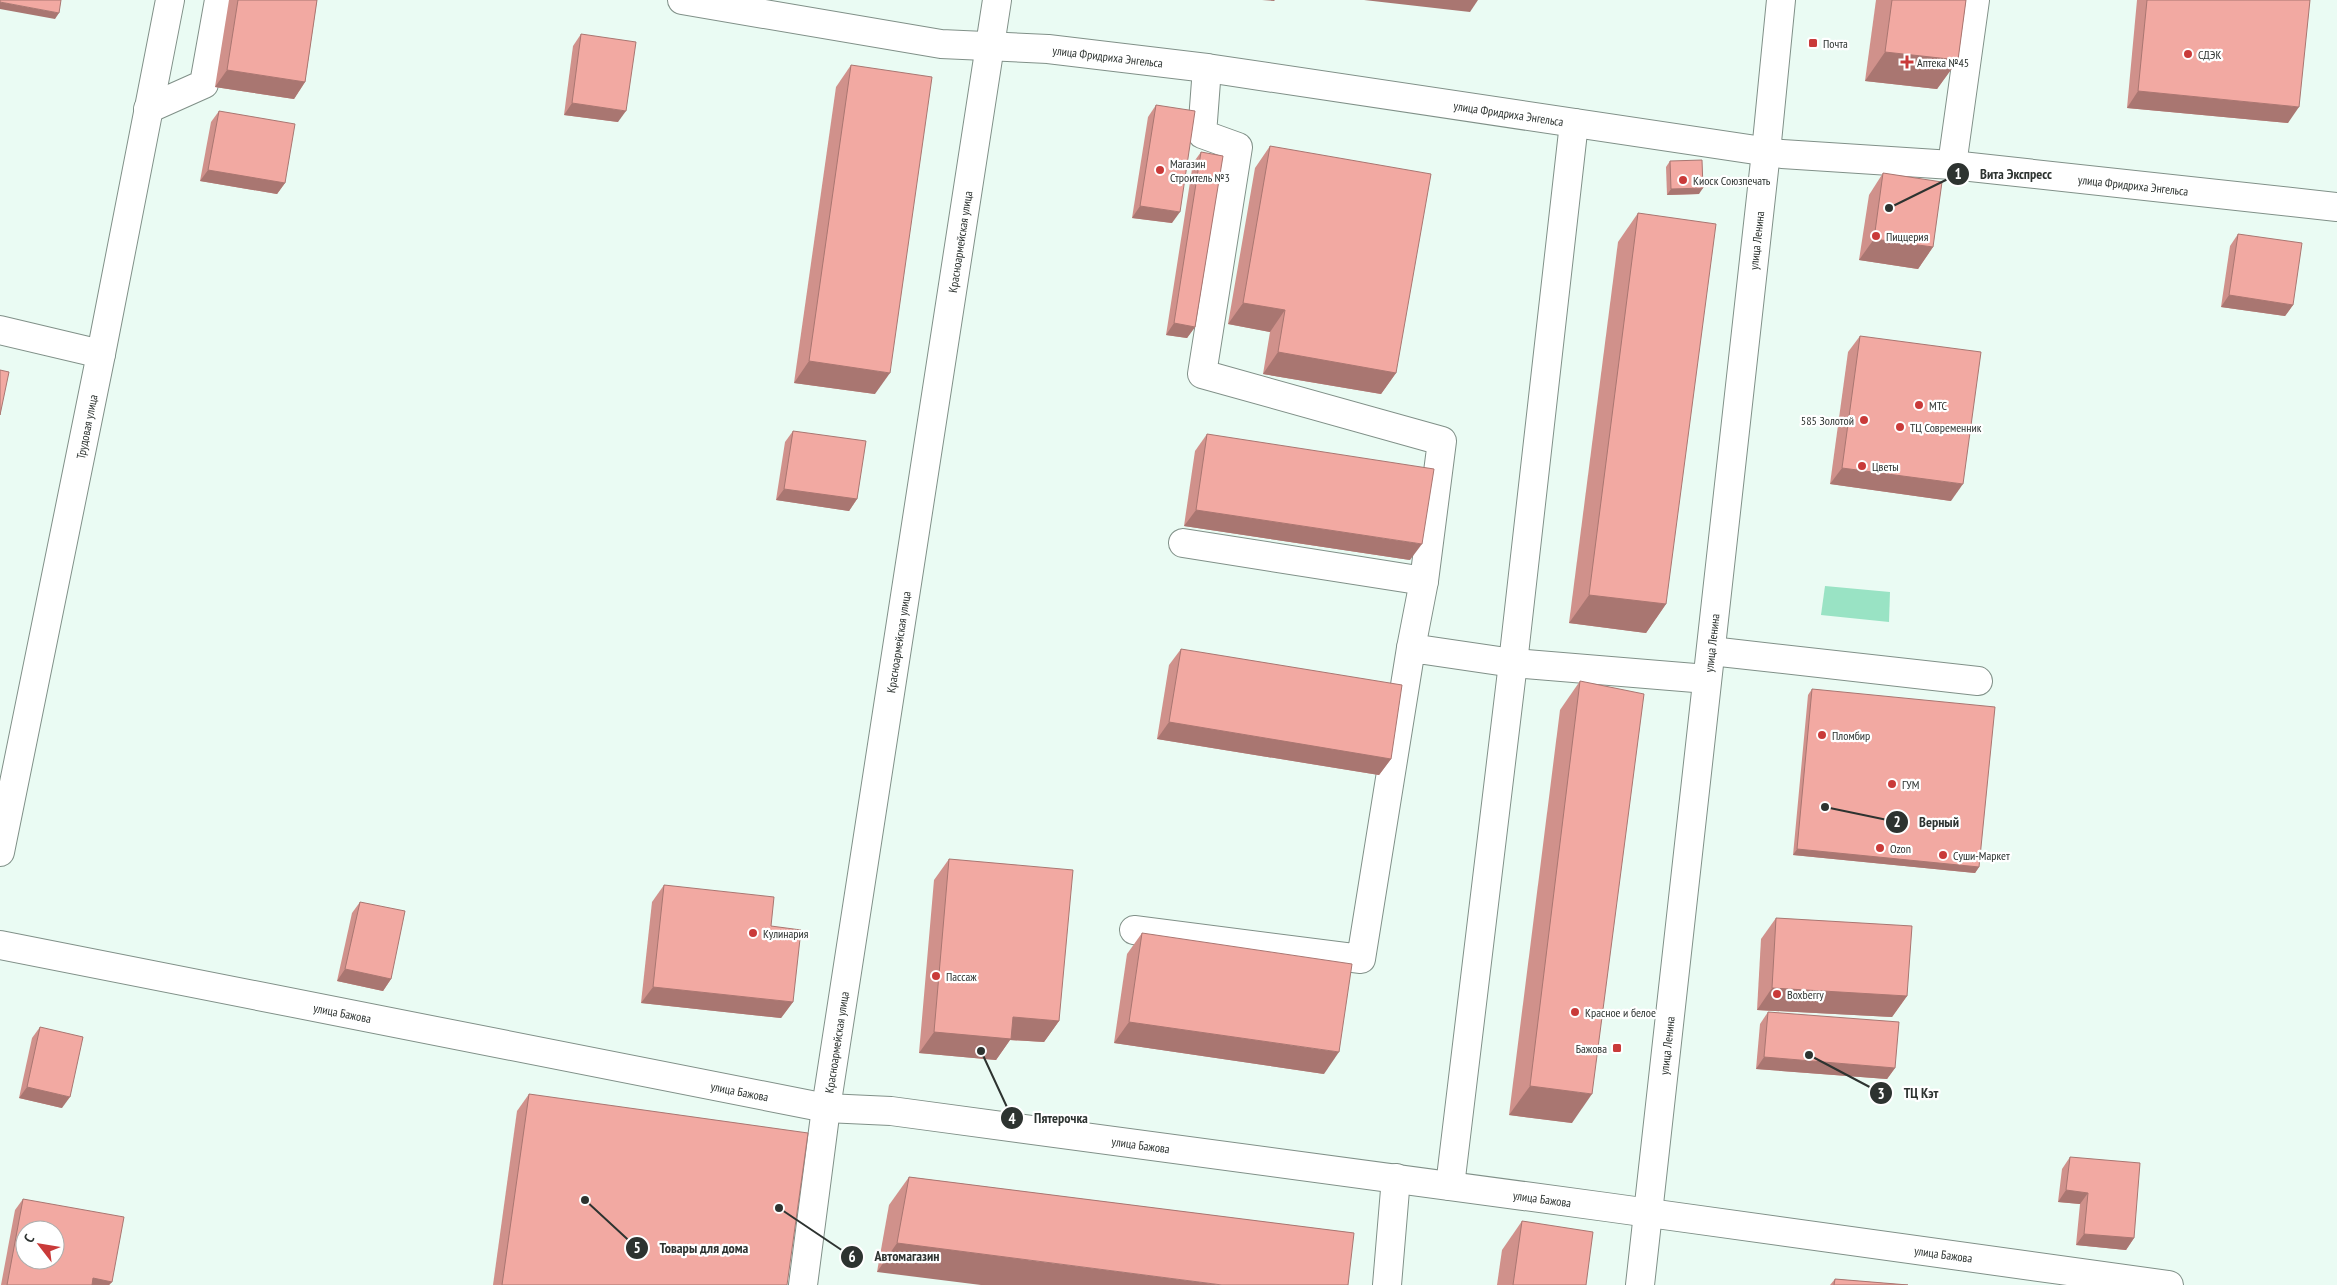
<svg xmlns="http://www.w3.org/2000/svg" width="2337" height="1285" viewBox="0 0 2337 1285" font-family="'PT Sans Narrow',sans-serif">
<style>
.green{fill:#99e3c4}
.lines{fill:none;stroke-linecap:round;stroke-linejoin:round}
.minor-casing{stroke:#809088;stroke-width:30}
.minor{stroke:#fff;stroke-width:28}
.wall{fill:#d0918b}
.shaded-wall{fill:#a97671}
.building{fill:#f2a9a2;stroke:#a97671;fill-rule:evenodd}
.poi-dot{fill:#c93a39;stroke:#fff;stroke-width:2}
.labels{text-anchor:middle;dominant-baseline:central;stroke-width:4.5;stroke-linejoin:round;paint-order:stroke}
.poi-label{font-size:12px;fill:#2d3330;stroke:#fff;text-anchor:start}
.street-label{font-size:12px;fill:#2d3330;stroke:#fff}
.leader{fill:none;stroke:#2d3330;stroke-width:2}
.callout-dot{fill:#2d3330;stroke:#fff;stroke-width:2}
.mark-label{font-size:15px;text-anchor:middle;font-weight:bold;fill:#fff}
.callout-label{font-size:14px;text-anchor:middle;font-weight:bold;fill:#2d3330;stroke:#fff;stroke-width:4.5;stroke-linejoin:round;paint-order:stroke}
</style>
<rect width="100%" height="100%" fill="#eafbf3"/>
<polygon class="green" points="1825,586 1890,592 1889,622 1821,615"/>
<g class="lines">
<g class="minor-casing">
<g id="minor">
<path id="s1" d="M682 0 941 44 1048 49 1207 68 1782 154 1952 165 2337 207"/>
<polyline points="1207,68 1202,134 1238,147 1202,374 1442,441 1424,581 1411,648"/>
<polyline points="148,109 204,84 219,0"/>
<polyline points="1952,165 1975,0"/>
<polyline points="0,330 101,354"/>
<polyline points="1183,543 1424,581"/>
<polyline points="1711,651 1978,681"/>
<path id="s2" d="M0 852 101 354 170 0"/>
<polyline points="1134,930 1361,959 1411,648 1513,663 1707,679"/>
<path id="s3" d="M0 945 826 1108 891 1111 1606 1207 2169 1285"/>
<polyline points="1450,1186 1513,663 1574,123"/>
<path id="s4" d="M803 1285 826 1108 997 0"/>
<polyline points="1387,1285 1396,1178"/>
<path id="s5" d="M1640 1285 1766 152 1781 0"/>
</g>
</g>
<use href="#minor" class="minor"/>
</g>
<g class="wall">
<polygon points="229,0 317,0 305,82 294,99 215,87"/>
<polygon points="1876,0 1966,0 1958,60 1937,89 1865,81"/>
<polygon points="2137,0 2310,0 2288,123 2127,108"/>
<polygon points="581,34 618,122 564,115 573,46"/>
<polygon points="851,65 875,394 794,383 836,87"/>
<polygon points="1156,105 1172,223 1132,218 1148,117"/>
<polygon points="219,111 285,183 277,194 200,181 211,122"/>
<polygon points="1270,146 1396,373 1381,394 1263,374 1270,332 1228,324 1255,168"/>
<polygon points="1201,152 1195,327 1187,338 1166,335 1193,163"/>
<polygon points="1670,161 1699,194 1667,195 1666,167"/>
<polygon points="1883,173 1933,247 1918,269 1859,260 1869,195"/>
<polygon points="1638,213 1666,604 1646,633 1569,623 1618,242"/>
<polygon points="2238,234 2293,305 2285,316 2221,307 2230,246"/>
<polygon points="1860,336 1951,501 1830,484 1848,352"/>
<polygon points="793,431 857,499 849,511 776,500 785,442"/>
<polygon points="1207,434 1410,560 1184,526 1195,451"/>
<polygon points="1181,649 1391,759 1379,775 1157,739 1169,665"/>
<polygon points="1580,681 1572,1123 1509,1115 1560,710"/>
<polygon points="1812,689 1979,867 1975,873 1793,855 1808,695"/>
<polygon points="949,859 1059,1021 1044,1042 1010,1040 996,1060 919,1053 934,880"/>
<polygon points="664,885 771,926 793,1002 781,1018 641,1003 652,902"/>
<polygon points="360,902 391,979 383,991 337,981 352,913"/>
<polygon points="1776,918 1907,996 1892,1017 1757,1010 1761,939"/>
<polygon points="1142,933 1324,1074 1114,1043 1127,954"/>
<polygon points="1768,1012 1895,1068 1887,1079 1756,1069 1760,1024"/>
<polygon points="40,1027 62,1108 19,1098 32,1038"/>
<polygon points="529,1094 787,1285 493,1285 517,1111"/>
<polygon points="2070,1157 2134,1238 2126,1250 2076,1245 2080,1204 2058,1202 2062,1169"/>
<polygon points="909,1177 1354,1233 877,1272 889,1205"/>
<polygon points="23,1199 112,1282 109,1285 1,1285 15,1210"/>
<polygon points="1522,1221 1586,1285 1497,1285 1502,1250"/>
<polygon points="1835,1279 1908,1285 1830,1285"/>
</g>
<g class="shaded-wall">
<polygon points="1262,0 1275,0 1274,1"/>
<polygon points="1364,0 1478,0 1470,12"/>
<polygon points="0,2 59,13 55,19 0,9"/>
<polygon points="1885,52 1958,60 1937,89 1865,81"/>
<polygon points="227,70 305,82 294,99 215,87"/>
<polygon points="2138,91 2299,107 2288,123 2127,108"/>
<polygon points="572,103 626,111 618,122 564,115"/>
<polygon points="208,170 285,183 277,194 200,181"/>
<polygon points="1703,188 1699,194 1667,195 1671,189"/>
<polygon points="1140,206 1180,212 1172,223 1132,218"/>
<polygon points="1874,239 1933,247 1918,269 1859,260"/>
<polygon points="2229,295 2293,305 2285,316 2221,307"/>
<polygon points="1243,303 1285,310 1270,332 1228,324"/>
<polygon points="1174,323 1195,327 1187,338 1166,335"/>
<polygon points="1278,352 1396,373 1381,394 1263,374"/>
<polygon points="809,361 890,373 875,394 794,383"/>
<polygon points="1842,468 1963,484 1951,501 1830,484"/>
<polygon points="784,489 857,499 849,511 776,500"/>
<polygon points="1196,510 1422,544 1410,560 1184,526"/>
<polygon points="1589,595 1666,604 1646,633 1569,623"/>
<polygon points="1169,722 1391,759 1379,775 1157,739"/>
<polygon points="1797,849 1979,867 1975,873 1793,855"/>
<polygon points="345,969 391,979 383,991 337,981"/>
<polygon points="653,987 793,1002 781,1018 641,1003"/>
<polygon points="1772,988 1907,996 1892,1017 1757,1010"/>
<polygon points="1013,1017 1059,1021 1044,1042 1010,1040 996,1060 919,1053 934,1032"/>
<polygon points="1129,1022 1339,1052 1324,1074 1114,1043"/>
<polygon points="1764,1057 1895,1068 1887,1079 1756,1069"/>
<polygon points="1530,1086 1592,1094 1572,1123 1509,1115"/>
<polygon points="27,1087 70,1097 62,1108 19,1098"/>
<polygon points="2066,1190 2088,1193 2080,1204 2058,1202"/>
<polygon points="2084,1234 2134,1238 2126,1250 2076,1245"/>
<polygon points="897,1243 1222,1285 981,1285 877,1272"/>
<polygon points="93,1278 112,1282 109,1285 88,1285"/>
</g>
<g class="building">
<polygon points="0,0 61,0 59,13 0,2"/>
<polygon points="238,0 317,0 305,82 227,70"/>
<polygon points="1892,0 1966,0 1958,60 1885,52"/>
<polygon points="2147,0 2310,0 2299,107 2138,91"/>
<polygon points="581,34 636,42 626,111 572,103"/>
<polygon points="851,65 932,77 890,373 809,361"/>
<polygon points="1156,105 1195,111 1180,212 1140,206"/>
<polygon points="219,111 295,124 285,183 208,170"/>
<polygon points="1270,146 1431,174 1396,373 1278,352 1285,310 1243,303"/>
<polygon points="1201,152 1223,156 1195,327 1174,323"/>
<polygon points="1702,160 1703,188 1671,189 1670,161"/>
<polygon points="1883,173 1942,182 1933,247 1874,239"/>
<polygon points="1638,213 1716,224 1666,604 1589,595"/>
<polygon points="2238,234 2302,243 2293,305 2229,295"/>
<polygon points="1860,336 1981,352 1963,484 1842,468"/>
<polygon points="0,370 9,372 0,415"/>
<polygon points="793,431 866,441 857,499 784,489"/>
<polygon points="1207,434 1434,469 1422,544 1196,510"/>
<polygon points="1181,649 1402,685 1391,759 1169,722"/>
<polygon points="1580,681 1644,694 1592,1094 1530,1086"/>
<polygon points="1812,689 1995,707 1979,867 1797,849"/>
<polygon points="949,859 1073,870 1059,1021 1013,1017 1011,1039 934,1032"/>
<polygon points="664,885 774,897 771,926 801,930 793,1002 653,987"/>
<polygon points="360,902 405,911 391,979 345,969"/>
<polygon points="1776,918 1912,926 1907,996 1772,988"/>
<polygon points="1142,933 1352,964 1339,1052 1129,1022"/>
<polygon points="1768,1012 1899,1022 1895,1068 1764,1057"/>
<polygon points="40,1027 83,1037 70,1097 27,1087"/>
<polygon points="529,1094 808,1133 787,1285 502,1285"/>
<polygon points="2070,1157 2140,1163 2134,1238 2084,1234 2088,1193 2066,1190"/>
<polygon points="909,1177 1354,1233 1348,1285 1222,1285 897,1243"/>
<path d="M23 1199 124 1217 112 1282 93 1278 92 1285H7ZM25 1230H55V1260H25Z"/>
<polygon points="1522,1221 1593,1232 1586,1285 1513,1285"/>
<polygon points="1835,1279 1908,1285 1834,1285"/>
</g>
<g class="poi-dot">
<rect x="1808" y="38" width="10" height="10" rx="2.5"/>
<circle cx="2188" cy="54" r="5"/>
<path d="M1904.5 54.5h5v5h5v5h-5v5h-5v-5h-5v-5h5z"/>
<circle cx="1160" cy="170" r="5"/>
<circle cx="1683" cy="180" r="5"/>
<circle cx="1876" cy="236" r="5"/>
<circle cx="1919" cy="405" r="5"/>
<circle cx="1864" cy="420" r="5"/>
<circle cx="1900" cy="427" r="5"/>
<circle cx="1862" cy="466" r="5"/>
<circle cx="1822" cy="735" r="5"/>
<circle cx="1892" cy="784" r="5"/>
<circle cx="1880" cy="848" r="5"/>
<circle cx="1943" cy="855" r="5"/>
<circle cx="753" cy="933" r="5"/>
<circle cx="936" cy="976" r="5"/>
<circle cx="1777" cy="994" r="5"/>
<circle cx="1575" cy="1012" r="5"/>
<rect x="1612" y="1043" width="10" height="10" rx="2.5"/>
</g>
<g class="labels">
<g class="poi-label">
<text x="1823" y="43">Почта</text>
<text x="2198" y="54">СДЭК</text>
<text x="1917" y="62">Аптека №45</text>
<text x="1170" y="163">Магазин<tspan x="1170" dy="14">Строитель №3</tspan></text>
<text x="1693" y="180">Киоск Союзпечать</text>
<text x="1886" y="236">Пиццерия</text>
<text x="1929" y="405">МТС</text>
<text x="1854" y="420" text-anchor="end">585 Золотой</text>
<text x="1910" y="427">ТЦ Современник</text>
<text x="1872" y="466">Цветы</text>
<text x="1832" y="735">Пломбир</text>
<text x="1902" y="784">ГУМ</text>
<text x="1890" y="848">Ozon</text>
<text x="1953" y="855">Суши-Маркет</text>
<text x="763" y="933">Кулинария</text>
<text x="946" y="976">Пассаж</text>
<text x="1787" y="994">Boxberry</text>
<text x="1585" y="1012">Красное и белое</text>
<text x="1607" y="1048" text-anchor="end">Бажова</text>
</g>
<g class="street-label">
<text stroke="none"><textPath href="#s1" startOffset="430">улица Фридриха Энгельса</textPath></text>
<text stroke="none"><textPath href="#s1" startOffset="835">улица Фридриха Энгельса</textPath></text>
<text stroke="none"><textPath href="#s1" startOffset="1464">улица Фридриха Энгельса</textPath></text>
<text stroke="none"><textPath href="#s5" startOffset="1051">улица Ленина</textPath></text>
<text stroke="none"><textPath href="#s4" startOffset="1055">Красноармейская улица</textPath></text>
<text stroke="none"><textPath href="#s2" startOffset="434">Трудовая улица</textPath></text>
<text stroke="none"><textPath href="#s4" startOffset="650">Красноармейская улица</textPath></text>
<text stroke="none"><textPath href="#s5" startOffset="646">улица Ленина</textPath></text>
<text stroke="none"><textPath href="#s3" startOffset="349">улица Бажова</textPath></text>
<text stroke="none"><textPath href="#s4" startOffset="245">Красноармейская улица</textPath></text>
<text stroke="none"><textPath href="#s5" startOffset="241">улица Ленина</textPath></text>
<text stroke="none"><textPath href="#s3" startOffset="754">улица Бажова</textPath></text>
<text stroke="none"><textPath href="#s3" startOffset="1159">улица Бажова</textPath></text>
<text stroke="none"><textPath href="#s3" startOffset="1564">улица Бажова</textPath></text>
<text stroke="none"><textPath href="#s3" startOffset="1969">улица Бажова</textPath></text>
</g>
</g>
<path class="leader" d="M1889 208L1958 174M1825 807L1897 822M1809 1055L1881 1093M981 1051L1012 1118M585 1200L637 1248M779 1208L852 1257"/>
<g class="callout-dot">
<circle cx="1889" cy="208" r="5"/>
<circle cx="1825" cy="807" r="5"/>
<circle cx="1809" cy="1055" r="5"/>
<circle cx="981" cy="1051" r="5"/>
<circle cx="585" cy="1200" r="5"/>
<circle cx="779" cy="1208" r="5"/>
<circle cx="1958" cy="174" r="12"/>
<circle cx="1897" cy="822" r="12"/>
<circle cx="1881" cy="1093" r="12"/>
<circle cx="1012" cy="1118" r="12"/>
<circle cx="637" cy="1248" r="12"/>
<circle cx="852" cy="1257" r="12"/>
</g>
<g class="mark-label">
<text x="1958" y="179">1</text>
<text x="1897" y="827">2</text>
<text x="1881" y="1099">3</text>
<text x="1012" y="1124">4</text>
<text x="637" y="1253">5</text>
<text x="852" y="1262">6</text>
</g>
<g class="callout-label">
<text x="2016" y="179">Вита Экспресс</text>
<text x="1939" y="827">Верный</text>
<text x="1921" y="1098">ТЦ Кэт</text>
<text x="1061" y="1123">Пятерочка</text>
<text x="704" y="1253">Товары для дома</text>
<text x="907" y="1261">Автомагазин</text>
</g>
<g transform="translate(40 1245) rotate(301)"><circle r="24" fill="#ffffff" stroke="#abadac"/>
<path d="M0-4L9 19L0 12L-9 19Z" fill="#c93a39"/>
<text y="-8" font-size="14" font-weight="bold" text-anchor="middle" fill="#2d3330">С</text>
</g>
</svg>
